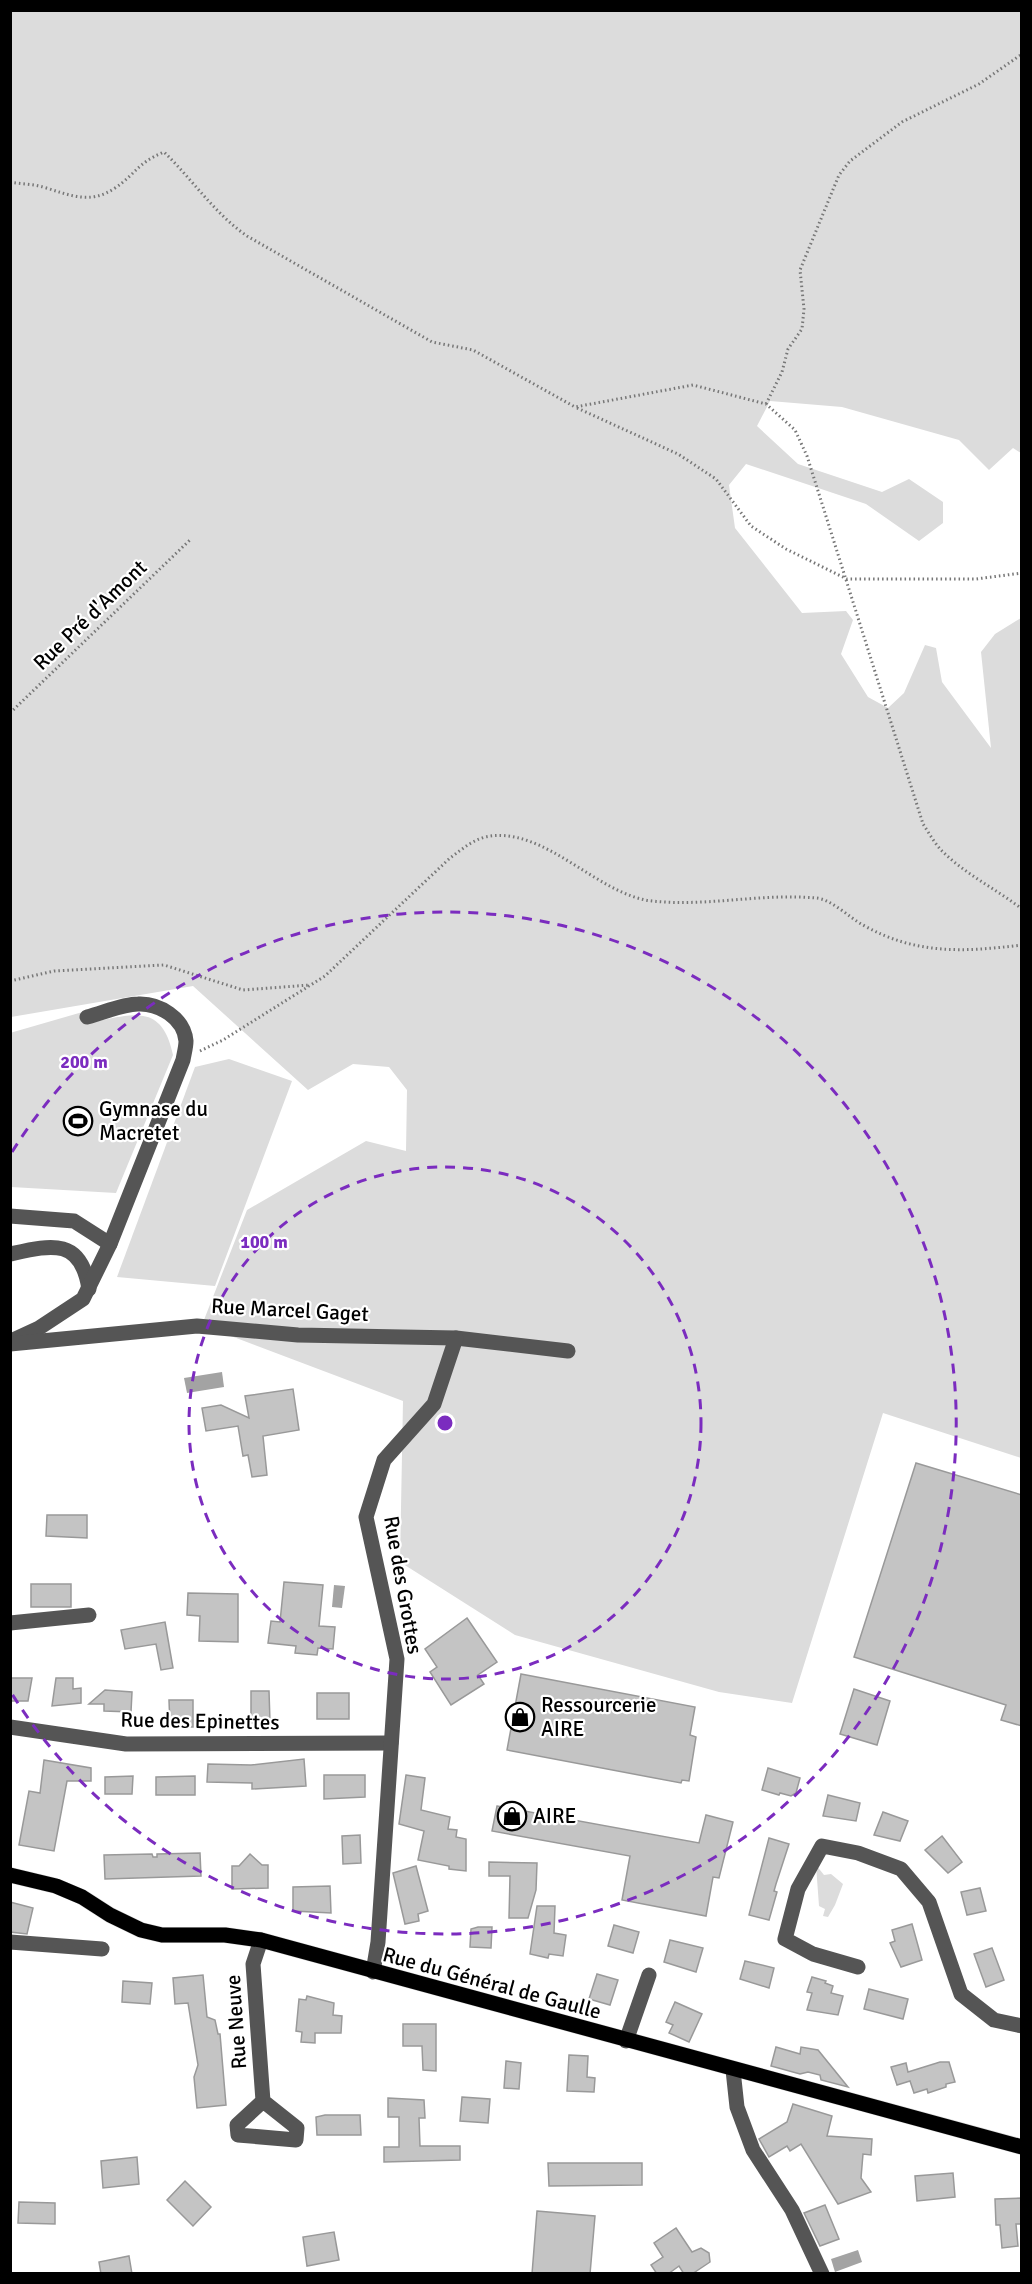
<svg xmlns="http://www.w3.org/2000/svg" width="1032" height="2284" viewBox="0 0 1032 2284" font-family="Signika,sans-serif">
<style>
.green{fill:#dcdcdc}
.water{fill:#a3a3a3}
.building{fill:#c4c4c4;stroke:#999;stroke-width:1.5}
.lines{fill:none;stroke-linecap:round;stroke-linejoin:round}
.major-casing{stroke:#dbdbdb;stroke-width:16}
.path{stroke:#777;stroke-width:3;stroke-dasharray:1.5 3;stroke-linecap:butt}
.minor{stroke:#555;stroke-width:15}
.major{stroke:#000;stroke-width:15}
.ring{fill:none;stroke:#7b2cbf;stroke-width:3;stroke-dasharray:10 8}
.labels{text-anchor:middle;dominant-baseline:central;stroke-width:4.5;stroke-linejoin:round;paint-order:stroke}
.street-label{font-size:21px;fill:#000;stroke:#fff}
.poi-label{font-size:21px;fill:#000;stroke:#fff;text-anchor:start}
.centre{fill:#7b2cbf;stroke:#fff;stroke-width:3}
.ring-label{font-size:18px;text-anchor:middle;font-weight:bold;fill:#7b2cbf;stroke:#fff;stroke-width:4.5;stroke-linejoin:round;paint-order:stroke}
</style>
<rect width="100%" height="100%" fill="#fff"/>
<g class="green">
<polygon points="11,11 1021,11 1021,453 1013,448 989,470 959,440 842,407 770,401 757,426 798,464 882,492 909,479 943,502 943,523 919,541 866,504 746,464 729,485 735,528 802,613 846,611 853,620 841,654 868,697 888,708 904,693 925,645 936,648 942,682 991,748 981,652 995,634 1021,618 1021,1458 883,1413 792,1703 719,1692 515,1635 400,1562 403,1401 202,1325 247,1210 366,1141 406,1151 407,1090 389,1067 353,1064 308,1090 193,986 11,1017"/>
<path d="M86 1011 89 1023C130 1015 162 1001 173 1055L116 1193 11 1187 10 1033Z"/>
<polygon points="229,1059 292,1081 215,1286 117,1277 195,1067"/>
<polygon points="816,1865 824,1875 831,1874 843,1884 835,1905 828,1917 823,1916 825,1909 819,1906"/>
</g>
<g class="water">
<polygon points="222,1372 224,1387 187,1393 184,1378"/>
<polygon points="334,1585 345,1586 342,1608 332,1607"/>
<polygon points="858,2250 862,2262 835,2272 831,2259"/>
</g>
<g class="building">
<polygon points="293,1389 299,1430 263,1436 267,1475 252,1477 248,1455 243,1456 238,1426 206,1431 202,1408 221,1405 249,1418 245,1396"/>
<polygon points="916,1463 1022,1495 1022,1726 1001,1720 1006,1705 854,1657"/>
<polygon points="47,1515 87,1515 87,1538 46,1536"/>
<polygon points="284,1582 323,1585 319,1626 335,1627 333,1649 318,1648 317,1655 295,1653 296,1646 268,1643 271,1621 280,1622"/>
<rect x="31" y="1584" width="40" height="23"/>
<polygon points="188,1593 238,1594 238,1642 199,1641 200,1616 187,1615"/>
<polygon points="467,1618 497,1662 478,1675 484,1684 451,1705 430,1672 437,1667 425,1649"/>
<polygon points="165,1622 173,1668 161,1670 156,1644 125,1649 121,1630"/>
<polygon points="521,1674 695,1707 690,1735 696,1737 689,1781 682,1780 681,1783 507,1750"/>
<polygon points="10,1678 32,1678 28,1701 10,1701"/>
<polygon points="56,1678 73,1678 73,1689 81,1688 81,1703 52,1706"/>
<polygon points="854,1689 890,1701 877,1745 840,1734"/>
<polygon points="105,1690 132,1692 131,1712 104,1711 104,1704 89,1704"/>
<polygon points="251,1691 269,1691 270,1722 251,1723"/>
<rect x="317" y="1693" width="32" height="26"/>
<polygon points="169,1700 193,1700 193,1727 170,1727"/>
<polygon points="304,1759 306,1786 252,1789 252,1783 207,1782 208,1764 251,1765"/>
<polygon points="44,1760 91,1768 91,1781 67,1781 54,1851 19,1845 29,1791 40,1793"/>
<polygon points="768,1768 800,1778 796,1793 791,1796 780,1793 779,1795 762,1790"/>
<polygon points="324,1775 365,1775 365,1797 324,1799"/>
<polygon points="406,1775 425,1778 421,1810 450,1817 448,1829 457,1830 456,1837 466,1839 466,1871 449,1869 449,1866 418,1860 424,1831 399,1824"/>
<polygon points="133,1776 132,1794 105,1794 105,1777"/>
<polygon points="195,1776 195,1795 156,1795 156,1777"/>
<polygon points="828,1795 860,1803 856,1821 823,1816"/>
<polygon points="497,1806 699,1843 706,1815 733,1822 719,1878 713,1877 706,1916 622,1900 630,1856 492,1831"/>
<polygon points="883,1812 908,1821 900,1841 874,1835"/>
<polygon points="360,1835 361,1863 343,1864 342,1836"/>
<polygon points="942,1836 962,1862 948,1873 925,1850"/>
<polygon points="769,1838 789,1844 776,1884 774,1891 777,1892 769,1920 749,1915"/>
<polygon points="200,1853 201,1876 105,1879 104,1855 152,1854 153,1857 157,1857 157,1854"/>
<polygon points="250,1854 262,1865 268,1865 268,1888 232,1889 232,1866 239,1866"/>
<polygon points="489,1862 537,1863 536,1890 528,1918 509,1918 510,1876 489,1876"/>
<polygon points="416,1866 428,1911 418,1914 419,1921 405,1924 393,1873"/>
<polygon points="330,1886 331,1913 293,1911 293,1887"/>
<polygon points="980,1888 986,1911 967,1915 961,1892"/>
<polygon points="10,1902 33,1908 27,1934 10,1932"/>
<polygon points="537,1906 555,1906 554,1933 566,1935 563,1956 549,1954 548,1958 530,1954"/>
<polygon points="912,1924 922,1960 901,1967 890,1943 895,1941 892,1930"/>
<polygon points="614,1925 639,1932 633,1953 608,1946"/>
<polygon points="478,1927 492,1927 491,1948 470,1947 471,1929"/>
<polygon points="670,1940 703,1948 696,1972 664,1962"/>
<polygon points="992,1948 1004,1980 986,1987 974,1954"/>
<polygon points="745,1961 774,1968 769,1988 740,1979"/>
<polygon points="597,1974 618,1980 610,2005 589,1999"/>
<polygon points="203,1975 207,2017 215,2020 218,2034 220,2034 226,2105 197,2108 194,2077 198,2065 188,2003 175,2004 173,1978"/>
<polygon points="812,1977 826,1981 825,1983 833,1986 831,1993 843,1996 838,2015 807,2010 812,1993 807,1992"/>
<polygon points="123,1981 152,1983 150,2004 122,2002"/>
<polygon points="869,1989 908,1999 903,2019 864,2009"/>
<polygon points="307,1996 334,2003 333,2015 342,2016 341,2033 315,2033 315,2043 301,2042 302,2032 296,2031 299,1999 306,2000"/>
<polygon points="675,2002 702,2014 689,2042 669,2033 673,2025 666,2022"/>
<polygon points="403,2024 436,2024 436,2071 423,2070 422,2046 403,2046"/>
<polygon points="776,2047 800,2054 801,2047 818,2050 848,2087 821,2080 820,2075 808,2072 800,2074 771,2066"/>
<polygon points="569,2055 588,2056 587,2077 595,2078 594,2092 567,2091"/>
<polygon points="506,2061 521,2063 519,2089 504,2088"/>
<polygon points="940,2062 949,2062 955,2082 946,2084 946,2087 928,2093 927,2089 914,2093 910,2081 897,2085 891,2067 906,2063 908,2072"/>
<polygon points="462,2097 490,2099 488,2123 460,2121"/>
<polygon points="388,2098 424,2100 425,2118 419,2118 420,2146 460,2146 460,2160 384,2162 384,2147 399,2147 399,2117 388,2117"/>
<polygon points="793,2104 832,2116 827,2136 872,2139 871,2155 863,2154 861,2178 871,2192 838,2204 801,2144 790,2151 787,2146 769,2157 759,2139 787,2122"/>
<polygon points="325,2115 360,2115 361,2135 317,2135 316,2117"/>
<polygon points="137,2157 139,2184 103,2188 101,2161"/>
<polygon points="548,2163 642,2163 642,2185 549,2186"/>
<polygon points="953,2173 955,2197 917,2201 915,2176"/>
<polygon points="185,2181 211,2207 193,2226 167,2200"/>
<polygon points="1022,2198 1022,2224 1016,2224 1018,2246 1002,2248 1000,2225 996,2225 995,2199"/>
<polygon points="19,2202 55,2203 55,2224 18,2223"/>
<polygon points="825,2205 839,2239 820,2246 804,2213"/>
<polygon points="537,2211 595,2216 590,2274 532,2274"/>
<polygon points="676,2228 692,2252 701,2248 709,2253 710,2262 692,2274 684,2274 679,2266 668,2274 657,2274 651,2265 663,2257 654,2243"/>
<polygon points="334,2232 339,2260 307,2266 303,2237"/>
<polygon points="129,2256 132,2274 101,2274 99,2262"/>
</g>
<g class="lines">
<g class="major-casing">
<polyline id="major" points="10,1875 56,1886 82,1897 110,1915 141,1930 162,1935 225,1935 261,1940 1022,2147"/>
</g>
<g class="path">
<path d="M10 182C21 184 33 184 43 187 70 195 90 205 115 188 136 174 137 163 164 152 192 179 215 214 247 236L432 342 473 350 575 407 693 385 766 404 795 430 807 456 923 824C929 833 935 844 942 851 965 874 996 889 1022 909"/>
<polyline points="766,404 782,372 788,349 802,329 804,309 800,270 839,175 850,161 902,122 979,84 1022,54"/>
<polyline points="577,408 678,454 716,479 751,526 786,549 847,579 976,579 1022,573"/>
<polyline points="10,713 191,539"/>
<polyline points="10,981 54,971 164,965 243,990 310,985"/>
<path d="M200 1051 223 1040 325 976 450 858C461 850 471 841 485 837 543 824 597 895 652 901 706 907 762 893 816 898 831 899 850 918 863 925 916 955 963 952 1022 945"/>
</g>
<g class="minor">
<polyline points="10,1216 74,1221 110,1244"/>
<path d="M10 1254C51 1245 81 1237 89 1289"/>
<path d="M13 1340 39 1328 83 1299 110 1244 183 1060C184 1054 186 1047 186 1041 184 1018 159 1003 138 1004 122 1004 103 1013 87 1017"/>
<polyline points="10,1344 197,1326 298,1335 456,1338 568,1351"/>
<polyline points="10,1623 89,1615"/>
<polyline points="10,1727 126,1744 391,1743"/>
<polyline points="261,1940 253,1964 263,2101 297,2128 296,2140 238,2135 237,2125 263,2101"/>
<polyline points="10,1942 102,1949"/>
<polyline points="858,1967 813,1954 785,1939 798,1889 822,1846 858,1853 901,1869 929,1902 961,1994 994,2020 1022,2026"/>
<polyline points="373,1972 378,1942 397,1659 366,1517 384,1460 434,1404 456,1338"/>
<polyline points="626,2041 649,1975"/>
<polyline points="733,2070 737,2107 753,2150 792,2210 822,2274"/>
</g>
<use href="#major" class="major"/>
</g>
<g class="ring">
<circle cx="445" cy="1423" r="256"/>
<path d="M12 1152A511 511 0 1 1 12 1694"/>
</g>
<defs>
<g id="stadium-ring" transform="scale(1.5)"><circle r="9.5" fill="#fff" stroke="#000" stroke-width="1.5"/><path d="M0-5a6.5 5 0 1 0 0 10a6.5 5 0 1 0 0-10ZM-3.5-1.8h7v3.6h-7Z" fill="#000"/></g>
<g id="shop-ring" transform="scale(1.5)"><circle r="9.5" fill="#fff" stroke="#000" stroke-width="1.5"/><path d="M-5-2.5h2.3a2.7 3.5 0 0 1 5.4 0H5L5.5 6h-11ZM-1.5-2.5h3a1.5 2.3 0 0 0-3 0Z" fill="#000"/></g>
</defs>
<g fill-rule="evenodd">
<use href="#stadium-ring" x="78" y="1121"/>
<use href="#shop-ring" x="520" y="1717"/>
<use href="#shop-ring" x="512" y="1816"/>
</g>
<g class="labels">
<g class="street-label">
<text transform="translate(90 615) rotate(-44)">Rue Pré d'Amont</text>
<text transform="translate(290 1310) rotate(3)">Rue Marcel Gaget</text>
<text transform="translate(403 1585) rotate(80)">Rue des Grottes</text>
<text transform="translate(200 1721) rotate(1)">Rue des Epinettes</text>
<text transform="translate(492 1983) rotate(15)">Rue du Général de Gaulle</text>
<text transform="translate(236 2022) rotate(-94)">Rue Neuve</text>
</g>
<g class="poi-label">
<text x="99" y="1109">Gymnase du<tspan x="99" dy="24">Macretet</tspan></text>
<text x="541" y="1705">Ressourcerie<tspan x="541" dy="24">AIRE</tspan></text>
<text x="533" y="1816">AIRE</text>
</g>
</g>
<circle cx="445" cy="1423" r="9" class="centre"/>
<g class="ring-label">
<text x="84" y="1068">200 m</text>
<text x="264" y="1248">100 m</text>
</g>
<rect width="1032" height="2284" fill="none" stroke="#000000" stroke-width="24"/>
</svg>
